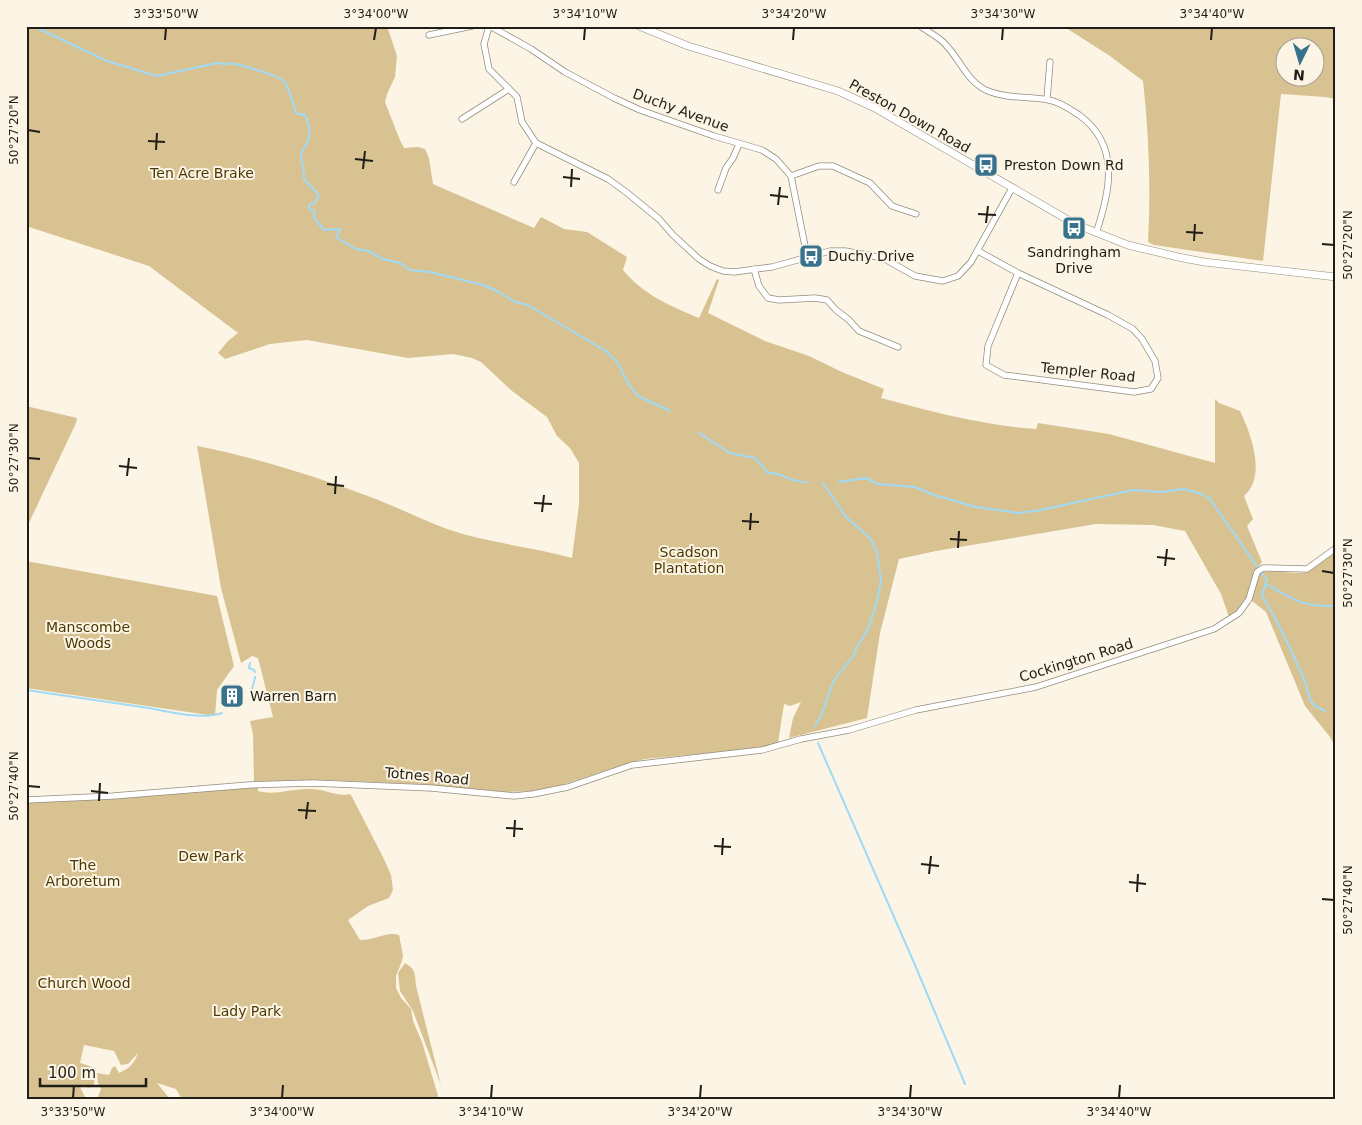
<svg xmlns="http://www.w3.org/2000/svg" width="1362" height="1125" viewBox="0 0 1362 1125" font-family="'DejaVu Sans',sans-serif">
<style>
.green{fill:#d8c291;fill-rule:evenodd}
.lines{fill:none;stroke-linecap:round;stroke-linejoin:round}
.stream{stroke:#9fdaf7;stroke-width:2}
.minor-casing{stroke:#938d7f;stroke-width:7}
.tertiary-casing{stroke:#938d7f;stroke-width:8}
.minor{stroke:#fff;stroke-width:5.5}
.tertiary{stroke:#fff;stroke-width:7}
.ticks{fill:none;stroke:#1f1d17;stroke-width:2}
.labels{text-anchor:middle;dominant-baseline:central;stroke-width:4;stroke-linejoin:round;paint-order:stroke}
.street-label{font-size:14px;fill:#1f1d17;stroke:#fcf5e5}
.poi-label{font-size:14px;fill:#1f1d17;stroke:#fcf5e5;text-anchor:start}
.park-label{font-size:14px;fill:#4b3800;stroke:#fcf5e5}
.neatline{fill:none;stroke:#1f1d17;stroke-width:2}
.ticks-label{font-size:12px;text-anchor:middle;fill:#1f1d17}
</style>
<rect width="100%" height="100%" fill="#fcf5e5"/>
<g class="green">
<path d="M26 26H387L397 56 395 77 387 94 385 102 399 138 404 148 418 147 425 149 429 158 433 184 534 228 541 217 564 229 587 232 627 257 623 270C642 294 672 307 699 318L717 279 719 280 708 313 765 341 809 356 842 372 884 389 881 398C929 411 986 426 1036 429L1038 423 1109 434 1215 463V399L1219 403 1240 411C1251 434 1267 476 1244 496L1253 519 1247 526 1262 562C1248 578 1254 585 1246 599 1242 607 1236 612 1229 617L1221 594 1185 531 1153 525 1096 524 936 551 899 559 880 633 867 718 789 738 793 718 801 702 790 706 784 704 778 743 753 749 645 759 622 765 556 787 534 791 506 792 415 784 324 780 254 782 253 734 250 721 273 717 258 658 252 656 241 663 221 588 197 446C258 458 318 477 376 499 401 509 425 521 450 530 490 543 532 547 572 558L579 504V463L570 448 557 436 547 417 512 391 481 362 472 358 453 354 408 358 307 340 270 344 225 359 218 353 228 341 238 333 149 266 26 226Z"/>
<path d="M1063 26H1336V99L1325 97 1281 94 1263 261 1154 245 1148 242C1151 189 1149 135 1143 81L1110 56ZM1284 48H1314V78H1284Z"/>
<polygon points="26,406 77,418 76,423 26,529"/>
<path d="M1336 551V748L1330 737 1305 706 1266 612 1251 600C1253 593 1254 579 1260 574 1269 567 1294 576 1307 572 1315 569 1328 556 1336 551Z"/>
<polygon points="26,561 217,596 234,666 217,690 215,716 26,688"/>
<path d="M258 785V791C275 796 293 788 311 789 325 789 337 797 350 794L352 797 383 857 391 875 393 890 389 898 368 906 348 920 360 940C374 941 386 931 399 935L403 955 402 961 396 976V988L401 998 411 1009 413 1021 422 1042 439 1099H182L176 1089 157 1083 170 1099H100L98 1097 101 1089 98 1083 97 1073 109 1075 112 1068 115 1066 119 1073C130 1068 134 1064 138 1053L128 1064 121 1065 114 1051 84 1045 80 1063 96 1068 94 1085 89 1088 79 1085 86 1099H26V800Z"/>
<path d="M405 963C416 969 415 975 416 986L441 1085 413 1011 400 991 398 973Z"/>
</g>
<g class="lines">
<g class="stream">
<path d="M33 26 107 61 157 76 217 63C225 65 231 63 236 64 244 66 279 76 284 81 287 84 295 108 296 113L302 115 304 114C310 123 311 131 308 141 307 147 302 148 301 155 301 165 305 168 304 179L319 195 315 203 309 205V209L314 211 315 219 324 230 338 229"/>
<polyline points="338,229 340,230 336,237 356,249 368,251 383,259 400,263 410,270 430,272 483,285 499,292 515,302 528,305 606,351 617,362 629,385 638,396 670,411"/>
<path d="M699 433 730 453 755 458 768 473C783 472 787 482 806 482"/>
<polyline points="839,482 866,478 878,484 915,487 934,495 976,507 1018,513 1041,510 1133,490 1161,492 1184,489 1202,494 1210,499 1258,568"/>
<polyline points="1261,572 1267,580 1262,595 1282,631 1305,681 1310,700 1315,706 1325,711"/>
<path d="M1266 584C1294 600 1302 607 1336 606"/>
<polyline points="250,663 249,668 254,670 255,672"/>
<path d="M255 677C254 686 247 695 255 702"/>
<path d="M26 690 149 708C169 712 202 720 222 713"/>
<polyline points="815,726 820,718 834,680 854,655 857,647 869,627 877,602 881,581 877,552 871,539 845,516 823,483"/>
<polyline points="818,743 915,965 965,1084"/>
</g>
<g class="minor-casing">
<g id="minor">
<polyline points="489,26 484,44 489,69 517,97 522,122 536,143 608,179 626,192 659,219 673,235 699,259 710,266 723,271 734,272 772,267 830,251 845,251 883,258 915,276 943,281 958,276 971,262 1012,188"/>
<polyline points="490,26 531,49 565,72 614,98 640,110 714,136 762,150 776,159 791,176 807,256"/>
<path d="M920 26C927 31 935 35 942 41 959 56 966 82 988 91 1007 99 1029 96 1049 100 1060 102 1070 109 1079 115 1121 145 1110 192 1096 233"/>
<polyline points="429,35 472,26"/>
<polyline points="1047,99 1050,62"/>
<polyline points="462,119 509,89"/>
<polyline points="791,176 819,166 833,166 870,183 892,206 916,214"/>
<polyline points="514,182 536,143"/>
<polyline points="718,190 726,168 733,158 739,144"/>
<polyline points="978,251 1018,273 1108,315 1133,329 1142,339 1155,361 1158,378 1151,389 1134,392 1004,375 986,365 988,346 1018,273"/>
<polyline points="754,269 759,286 768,298 779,300 815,298 827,300 836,310 849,320 859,331 898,347"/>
<polyline points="26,800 113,796 249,785 313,783 431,788 514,796 533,794 568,787 632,765 762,750 801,739 849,730 916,710 1036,687 1214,629 1239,613 1249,599 1257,572 1263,568 1268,568 1307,569 1336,548"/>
</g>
</g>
<g class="tertiary-casing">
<polyline id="tertiary" points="639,26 688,46 838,91 875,108 1075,224 1128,245 1178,257 1204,262 1336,277"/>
</g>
<use href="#minor" class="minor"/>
<use href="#tertiary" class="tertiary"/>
</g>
<path class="ticks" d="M165 40 166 28M374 40 376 28M584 40 585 28M793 40 794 28M1002 40 1003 28M1211 40 1212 28M28 130 40 132M148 141 165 142M156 150 157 133M355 159 373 161M363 169 365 151M563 177 580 179M571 187 572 169M770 195 788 197M778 205 780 187M978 214 996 215M986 223 988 206M1186 232 1203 233M1194 241 1195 224M1322 244 1334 245M28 458 40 459M119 466 137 468M127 476 129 458M327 484 344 486M335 494 336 476M534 503 552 504M542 512 544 495M742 521 759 522M750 530 751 513M950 539 967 540M958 548 959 531M1157 557 1175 559M1165 566 1167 549M1322 571 1334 573M28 786 40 787M91 791 108 793M99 801 100 783M298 810 316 811M306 819 308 802M506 828 523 829M514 837 515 820M714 846 731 847M722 855 723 838M921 864 939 866M929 874 931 856M1129 882 1146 884M1137 892 1138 874M1322 899 1334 900M73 1098 74 1085M282 1098 283 1085M491 1098 492 1085M700 1098 701 1085M910 1098 911 1085M1119 1098 1120 1085"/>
<defs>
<g id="bus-square" transform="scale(1.25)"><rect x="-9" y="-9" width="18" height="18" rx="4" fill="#39728c" stroke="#fcf5e5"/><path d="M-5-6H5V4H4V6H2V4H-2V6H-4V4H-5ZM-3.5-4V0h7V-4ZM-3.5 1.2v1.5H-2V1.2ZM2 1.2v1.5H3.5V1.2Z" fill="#fff"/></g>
<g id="building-square" transform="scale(1.25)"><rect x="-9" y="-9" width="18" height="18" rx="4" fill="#39728c" stroke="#fcf5e5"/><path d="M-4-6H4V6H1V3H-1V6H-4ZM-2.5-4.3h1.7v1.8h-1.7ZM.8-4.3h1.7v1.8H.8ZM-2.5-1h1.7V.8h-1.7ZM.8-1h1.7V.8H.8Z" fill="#fff"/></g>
</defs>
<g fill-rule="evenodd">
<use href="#bus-square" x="986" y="165"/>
<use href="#bus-square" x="1074" y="228"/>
<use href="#bus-square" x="811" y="256"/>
<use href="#building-square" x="232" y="696"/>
</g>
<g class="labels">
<g class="street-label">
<text transform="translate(681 110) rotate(20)">Duchy Avenue</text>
<text transform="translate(910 116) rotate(29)">Preston Down Road</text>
<text transform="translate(1088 372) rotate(6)">Templer Road</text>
<text transform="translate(1076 660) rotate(-17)">Cockington Road</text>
<text transform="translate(427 776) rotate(5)">Totnes Road</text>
</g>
<g class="poi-label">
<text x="1004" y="165">Preston Down Rd</text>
<text x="1074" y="252" text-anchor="middle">Sandringham<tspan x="1074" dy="16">Drive</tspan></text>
<text x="828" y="256">Duchy Drive</text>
<text x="250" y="696">Warren Barn</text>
</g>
<g class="park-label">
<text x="202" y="173">Ten Acre Brake</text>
<text x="689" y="552">Scadson<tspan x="689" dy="16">Plantation</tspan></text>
<text x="88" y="627">Manscombe<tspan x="88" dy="16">Woods</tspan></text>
<text x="211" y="856">Dew Park</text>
<text x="83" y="865">The<tspan x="83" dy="16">Arboretum</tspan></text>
<text x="84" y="983">Church Wood</text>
<text x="247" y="1011">Lady Park</text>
</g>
</g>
<rect width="1362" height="1125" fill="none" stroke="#fcf5e5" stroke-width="55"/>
<g transform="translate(1300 62) rotate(185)"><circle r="24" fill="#fcf5e5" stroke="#a49f93"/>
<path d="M0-4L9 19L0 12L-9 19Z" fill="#39728c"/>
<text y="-8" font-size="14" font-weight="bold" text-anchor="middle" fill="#1f1d17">N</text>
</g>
<path d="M40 1078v8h106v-8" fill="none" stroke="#1f1d17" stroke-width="2.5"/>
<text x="48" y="1078" font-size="15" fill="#1f1d17" stroke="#fcf5e5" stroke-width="4" paint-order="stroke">100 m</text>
<rect x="28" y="28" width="1306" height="1070" class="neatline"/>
<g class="ticks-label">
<text x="166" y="18">3°33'50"W</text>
<text x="376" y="18">3°34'00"W</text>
<text x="585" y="18">3°34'10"W</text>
<text x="794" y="18">3°34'20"W</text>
<text x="1003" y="18">3°34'30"W</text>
<text x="1212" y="18">3°34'40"W</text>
<text transform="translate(14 130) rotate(-90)" y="4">50°27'20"N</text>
<text transform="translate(1348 245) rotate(-90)" y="4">50°27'20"N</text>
<text transform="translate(14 458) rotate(-90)" y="4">50°27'30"N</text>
<text transform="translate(1348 573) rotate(-90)" y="4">50°27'30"N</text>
<text transform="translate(14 786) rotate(-90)" y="4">50°27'40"N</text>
<text transform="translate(1348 900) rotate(-90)" y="4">50°27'40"N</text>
<text x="73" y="1116">3°33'50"W</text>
<text x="282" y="1116">3°34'00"W</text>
<text x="491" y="1116">3°34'10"W</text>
<text x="700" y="1116">3°34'20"W</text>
<text x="910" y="1116">3°34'30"W</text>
<text x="1119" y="1116">3°34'40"W</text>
</g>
</svg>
